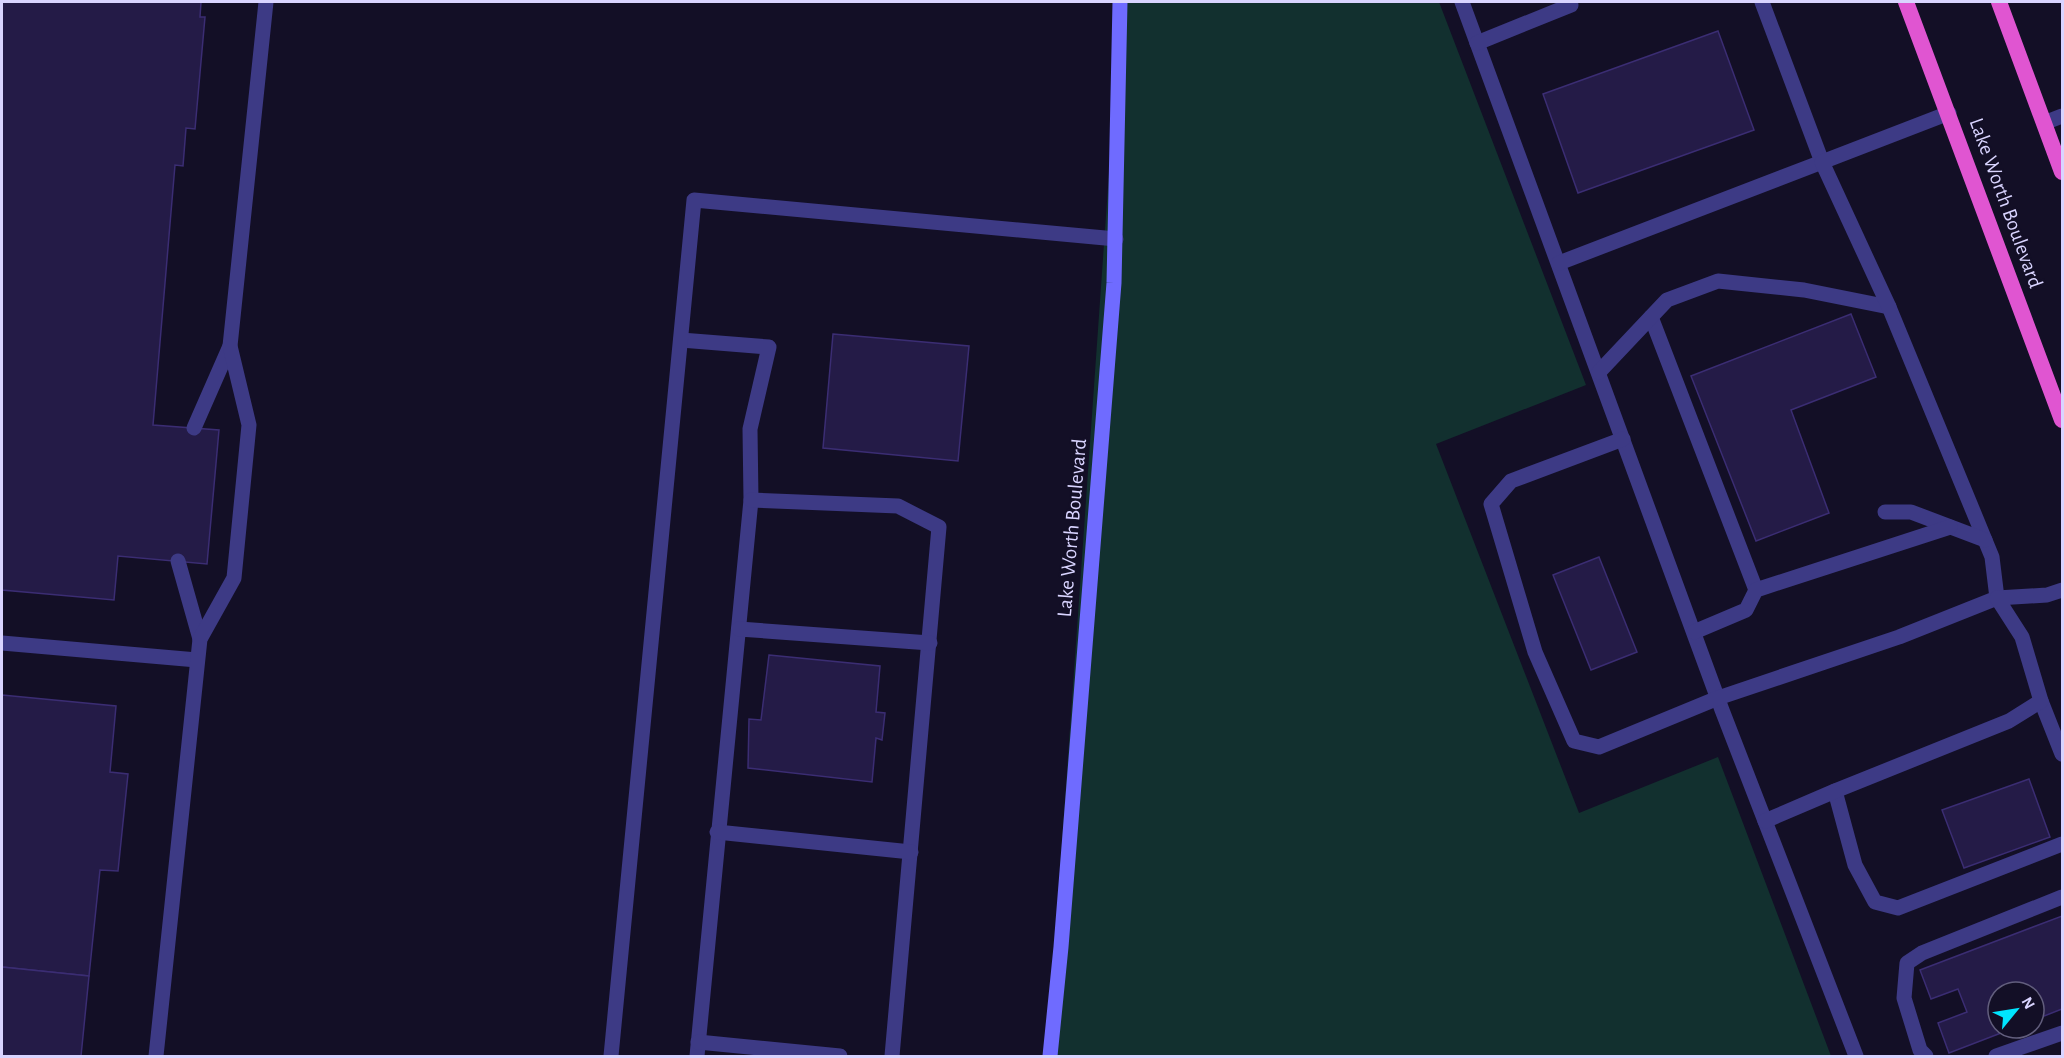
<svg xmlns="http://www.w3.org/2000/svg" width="2064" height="1058" viewBox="0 0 2064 1058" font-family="'Alegreya Sans',sans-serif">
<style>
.green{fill:#12302f}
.building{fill:#241b47;stroke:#3b2d73;stroke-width:1.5}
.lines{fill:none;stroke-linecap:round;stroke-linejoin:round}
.service{stroke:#3d3a85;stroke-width:15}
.secondary{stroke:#6f6bff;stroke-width:15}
.trunk{stroke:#e055d1;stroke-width:16}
.labels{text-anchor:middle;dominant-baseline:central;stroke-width:4.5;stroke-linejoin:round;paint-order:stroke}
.street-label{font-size:21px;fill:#d9d4ff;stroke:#130f26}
</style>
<rect width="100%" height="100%" fill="#130f26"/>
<polygon class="green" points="1121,2 1439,2 1586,385 1436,444 1579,813 1718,757 1831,1056 1047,1056"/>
<g class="building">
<polygon points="2,2 201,2 200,17 205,17 195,129 186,128 183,166 175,165 153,425 219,430 207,564 118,556 114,600 2,590"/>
<polygon points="1718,31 1754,130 1578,193 1543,94"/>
<polygon points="1851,314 1876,377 1791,410 1829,513 1756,541 1691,376"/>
<polygon points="833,334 969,346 958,461 823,448"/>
<polygon points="1599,557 1637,652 1591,670 1553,575"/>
<polygon points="769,655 880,666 876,712 885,713 882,740 876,738 872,782 748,768 749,719 761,720"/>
<polygon points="2,695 116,706 110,772 128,774 118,871 100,870 89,976 2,967"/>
<polygon points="2029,779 2050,837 1964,868 1942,810"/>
<polygon points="2062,916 2062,1009 2034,1020 2034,992 1998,992 1998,1028 2014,1028 1949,1053 1938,1023 1967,1012 1958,989 1931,999 1920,970"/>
<polygon points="2,967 89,976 81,1056 2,1056"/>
</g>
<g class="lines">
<g class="service">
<polyline points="1462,2 1722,710 1856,1056"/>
<polyline points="1477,43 1571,5 1570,2"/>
<polyline points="2044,123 2062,116"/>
<polyline points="1559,263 1822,162 1762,2"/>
<polyline points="1651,317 1756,590"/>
<polyline points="681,340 769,347 750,429 751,500 697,1056"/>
<polyline points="1599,372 1667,300 1718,281 1804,290 1889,307"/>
<polyline points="194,428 230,346"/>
<polyline points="1623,439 1511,481 1491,504 1535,652 1574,741 1599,747 1718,698 1899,637 1997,598 1992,557 1985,540 1889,307 1822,162 1949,113"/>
<polyline points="751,500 898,506 939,527 892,1056"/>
<polyline points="1885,512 1911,512 1985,540"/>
<polyline points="178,561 200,639"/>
<polyline points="739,629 930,643"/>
<polyline points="1694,632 1746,610 1756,590 1950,527"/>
<polyline points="2,643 197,660"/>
<polyline points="2041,701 2062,754"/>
<polyline points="1835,791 1855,865 1875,902 1898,908 2062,844"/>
<polyline points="1765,821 1835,791 2009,721 2041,701 2022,637 1997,598 2047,595 2062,590"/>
<polyline points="717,832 911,852"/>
<polyline points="698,1042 840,1056"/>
<polyline points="156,1056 200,639 234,578 249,425 230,346 266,2"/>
<polyline points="611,1056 694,200 1116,239"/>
<polyline points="1926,1056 1920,1050 1904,998 1907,963 1922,953 2062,897"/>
<polyline points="1996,1056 2062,1033"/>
</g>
<polyline class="secondary" points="1050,1056 1061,947 1114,283 1120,2"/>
<g class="trunk">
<polyline points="1906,2 2062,420"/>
<polyline points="1999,2 2062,172"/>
</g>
</g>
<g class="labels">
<g class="street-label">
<text transform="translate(2006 203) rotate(70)">Lake Worth Boulevard</text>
<text transform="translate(1072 528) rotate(-85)">Lake Worth Boulevard</text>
</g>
</g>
<rect width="2064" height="1058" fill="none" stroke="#d9d4ff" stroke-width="6"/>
<g transform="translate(2016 1010) rotate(60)"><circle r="28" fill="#130f26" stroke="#625e7d" stroke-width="1.5"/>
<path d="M0-4.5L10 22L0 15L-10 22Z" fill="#00e5ff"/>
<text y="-9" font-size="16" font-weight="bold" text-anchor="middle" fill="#d9d4ff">N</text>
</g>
</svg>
